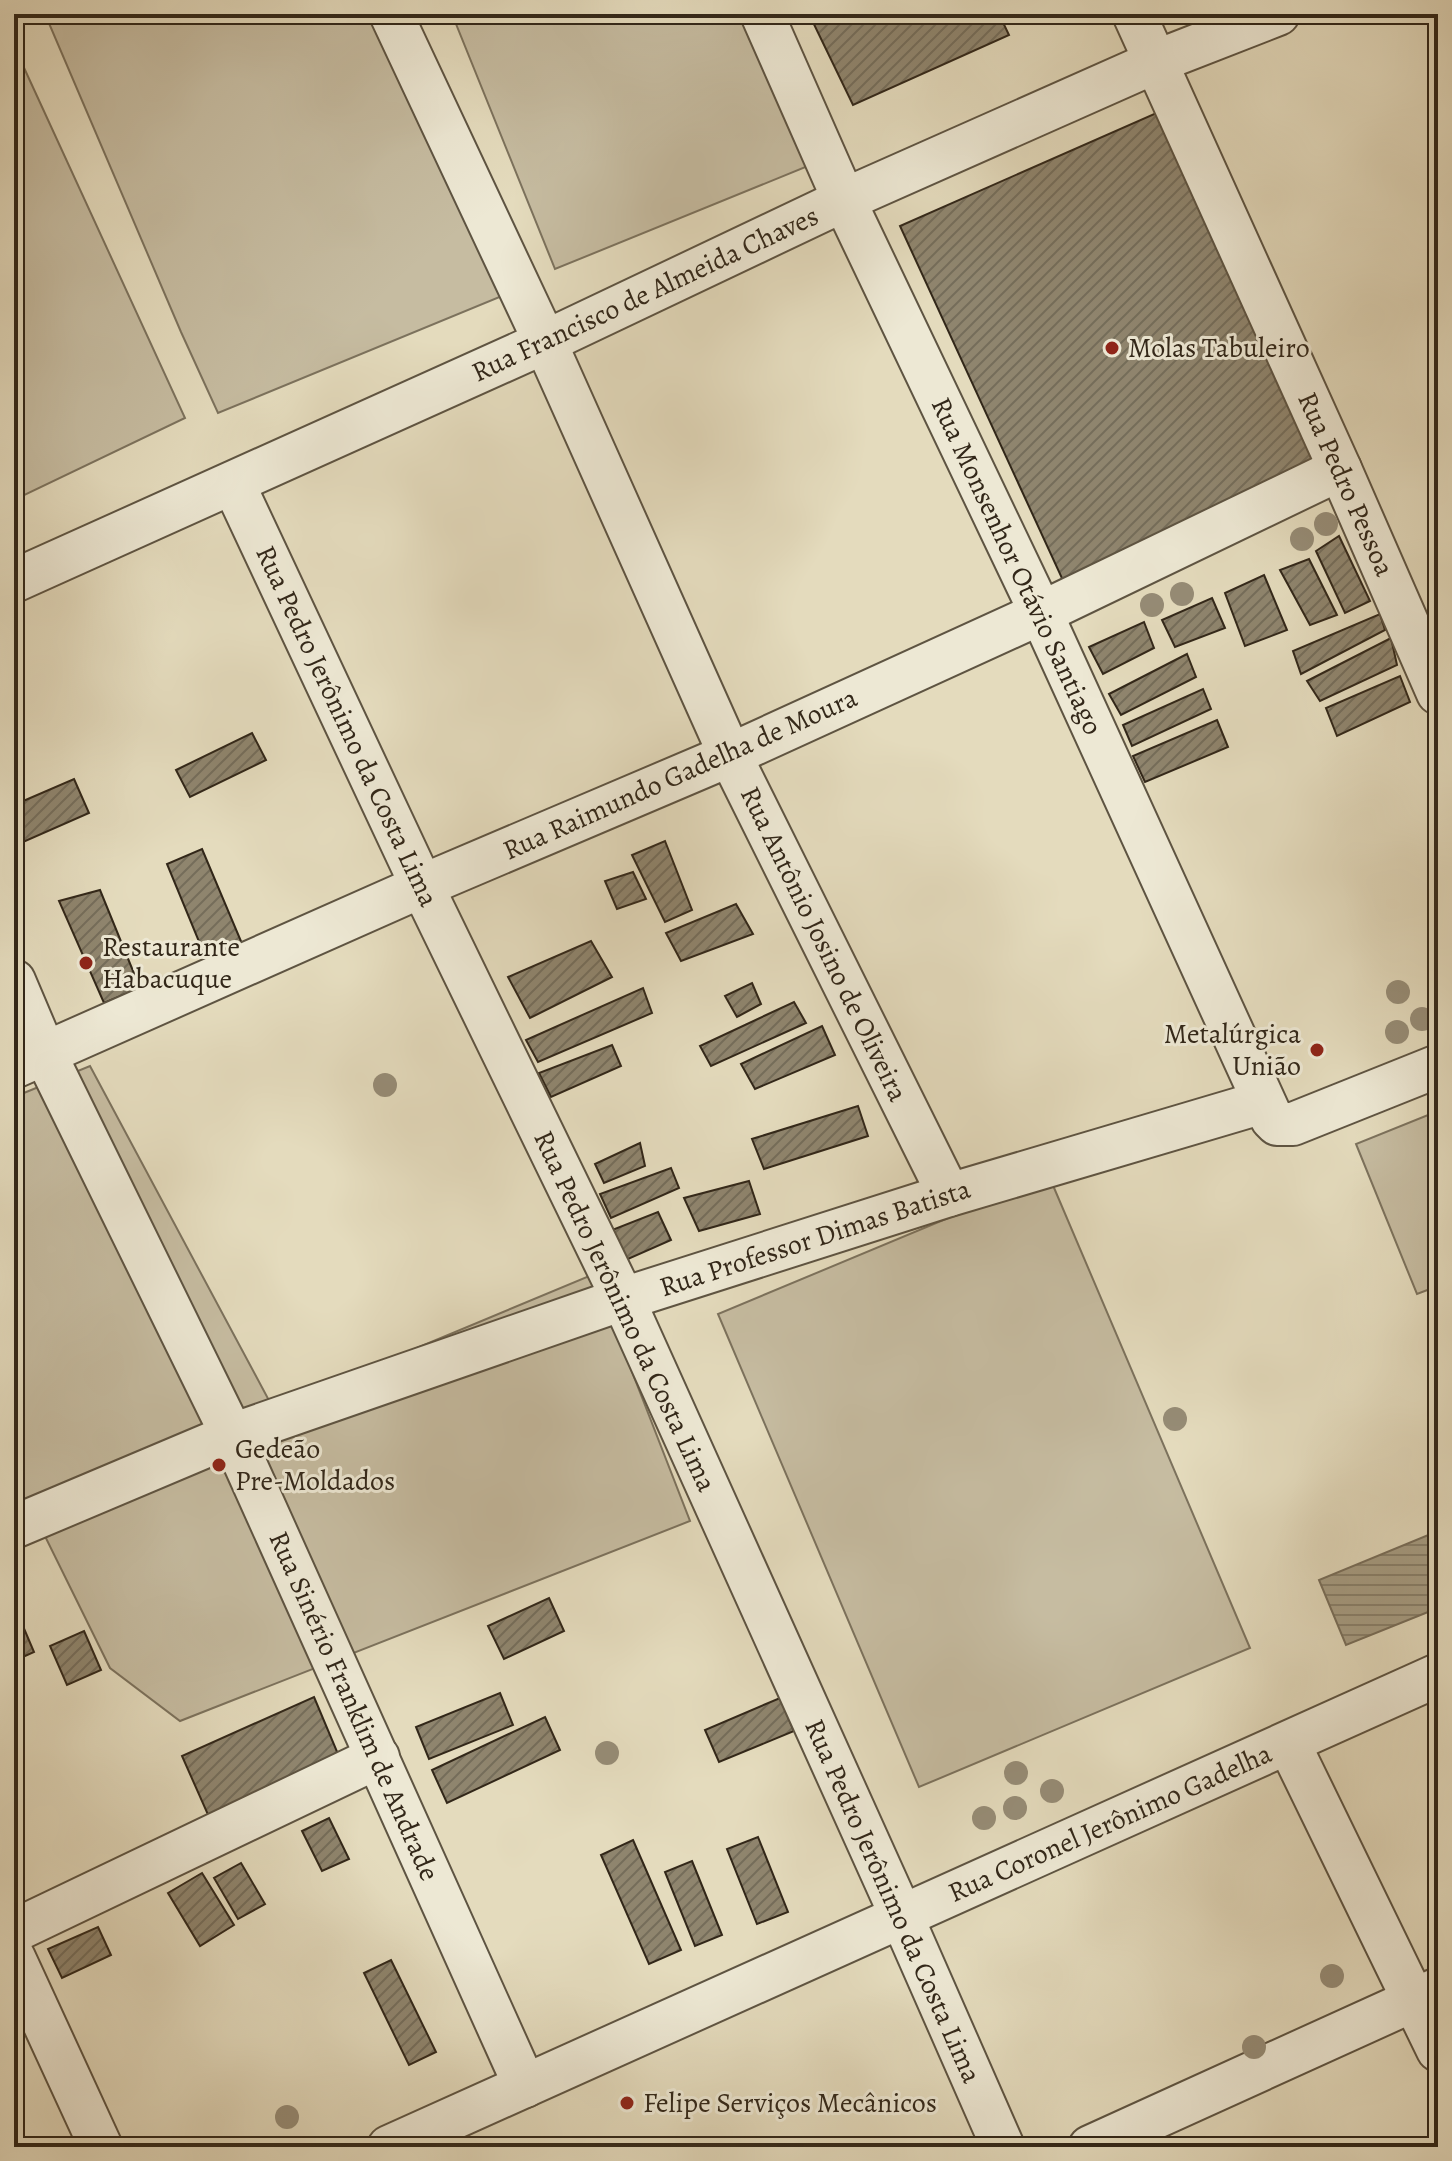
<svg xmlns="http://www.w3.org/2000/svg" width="1452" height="2161" viewBox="0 0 1452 2161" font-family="Alegreya,serif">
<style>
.green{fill:#c6bca1;stroke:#7c725d;stroke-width:2}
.water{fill:url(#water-rules);stroke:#786e5a;stroke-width:2}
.building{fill:url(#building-hatch);stroke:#322719;stroke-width:2}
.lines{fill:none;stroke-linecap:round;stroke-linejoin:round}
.minor-casing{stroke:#5e5442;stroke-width:46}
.minor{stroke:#ede8d4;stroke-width:42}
.tree{fill:#968c76}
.poi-dot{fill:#8f2418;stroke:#ede8d4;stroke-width:3}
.labels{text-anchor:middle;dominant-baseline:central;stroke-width:6;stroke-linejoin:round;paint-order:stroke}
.street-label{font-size:28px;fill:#322719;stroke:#ede8d4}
.poi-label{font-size:28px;fill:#322719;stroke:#ede8d4;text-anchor:start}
</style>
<defs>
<pattern id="water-rules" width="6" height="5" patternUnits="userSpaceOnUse" patternTransform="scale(2)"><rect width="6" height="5" fill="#a79e85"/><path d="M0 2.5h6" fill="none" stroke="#89816c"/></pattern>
<pattern id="building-hatch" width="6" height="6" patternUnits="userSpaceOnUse" patternTransform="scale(2)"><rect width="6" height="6" fill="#8f856e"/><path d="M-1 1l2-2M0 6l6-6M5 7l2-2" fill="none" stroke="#756d5a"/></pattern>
</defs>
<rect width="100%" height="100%" fill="#e4dbbd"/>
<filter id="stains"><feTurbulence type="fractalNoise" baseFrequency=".0025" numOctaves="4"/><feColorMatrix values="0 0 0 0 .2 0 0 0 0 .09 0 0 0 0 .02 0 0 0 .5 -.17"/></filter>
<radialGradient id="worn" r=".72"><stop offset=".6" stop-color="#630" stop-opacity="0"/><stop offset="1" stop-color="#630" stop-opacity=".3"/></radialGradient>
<g class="green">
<polygon points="45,14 369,14 502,296 218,413 181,332"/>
<polygon points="452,14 744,14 808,166 555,269"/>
<polygon points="14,46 185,418 14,500"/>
<polygon points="90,1066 273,1408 594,1274 690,1521 180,1721 110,1668 40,1526 14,1536 14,1097"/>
<polygon points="1438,1111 1438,1286 1417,1294 1356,1144"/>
<polygon points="1049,1176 1250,1648 919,1787 718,1314"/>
</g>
<polygon class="water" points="1438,1531 1438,1608 1346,1645 1319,1580"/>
<g class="building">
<polygon points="809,14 999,14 1009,35 853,105"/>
<polygon points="1161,111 1323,470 1066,587 900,226"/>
<polygon points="1339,536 1370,601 1345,613 1316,551"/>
<polygon points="1309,559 1337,615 1310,625 1280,570"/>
<polygon points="1264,575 1287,630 1245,646 1225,593"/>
<polygon points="1212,598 1225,628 1175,647 1162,620"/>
<polygon points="1380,614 1385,630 1301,674 1293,651"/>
<polygon points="1144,622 1154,648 1103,674 1089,647"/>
<polygon points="1391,638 1397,665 1320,701 1307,681"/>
<polygon points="1187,654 1196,677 1121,715 1109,694"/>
<polygon points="1400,676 1410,702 1337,736 1326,708"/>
<polygon points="1203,689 1211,709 1132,746 1123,725"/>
<polygon points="1217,720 1228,747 1145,782 1133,756"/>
<polygon points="252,733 266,760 190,797 176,770"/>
<polygon points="74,779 89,813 14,846 14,805"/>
<polygon points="665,841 692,910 665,922 632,855"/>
<polygon points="202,849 243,946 207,961 167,864"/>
<polygon points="633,872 646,899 617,909 605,881"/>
<polygon points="100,890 140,988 104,1003 59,901"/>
<polygon points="736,904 753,934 681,961 666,933"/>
<polygon points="591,941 612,977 530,1018 508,977"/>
<polygon points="752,983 761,1004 737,1017 725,996"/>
<polygon points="643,988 652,1013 538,1062 526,1040"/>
<polygon points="794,1002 806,1023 711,1066 700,1046"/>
<polygon points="822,1026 835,1055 755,1089 741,1064"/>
<polygon points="612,1045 621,1066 551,1097 539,1073"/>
<polygon points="858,1106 868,1136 764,1169 752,1139"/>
<polygon points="640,1143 645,1166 604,1183 595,1164"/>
<polygon points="671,1168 679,1188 611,1218 600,1194"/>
<polygon points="749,1181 760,1214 699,1231 684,1198"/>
<polygon points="658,1212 671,1240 619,1263 607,1232"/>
<polygon points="549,1598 564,1631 504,1659 488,1626"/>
<polygon points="14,1605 34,1652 14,1661"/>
<polygon points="84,1631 101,1670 67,1685 50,1646"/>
<polygon points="500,1693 513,1725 429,1759 416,1727"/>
<polygon points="314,1697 338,1754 209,1817 182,1756"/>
<polygon points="780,1698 794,1731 719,1762 705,1730"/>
<polygon points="545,1717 560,1750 447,1803 432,1770"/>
<polygon points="329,1818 349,1859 322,1871 302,1831"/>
<polygon points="758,1837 788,1912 757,1924 727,1849"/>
<polygon points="633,1840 681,1950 649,1964 601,1855"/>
<polygon points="692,1861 722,1935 695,1946 665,1872"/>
<polygon points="241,1863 265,1904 238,1919 214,1878"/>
<polygon points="202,1873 234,1925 200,1946 168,1893"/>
<polygon points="98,1927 111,1955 62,1978 48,1949"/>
<polygon points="391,1960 436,2052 409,2065 364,1973"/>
</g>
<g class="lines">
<g class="minor-casing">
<g id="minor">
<polyline points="391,14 545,342 730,755 949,1195"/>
<polyline points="762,14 844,200 1041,613 1272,1119 1277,1124 1293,1124 1438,1066"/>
<polyline points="1134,14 1340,469 1438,693"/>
<polyline points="233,483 422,886 623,1299 901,1915 1003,2147"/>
<polyline points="14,581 545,342 844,200 1155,62 1278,14"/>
<polyline points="14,981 45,1054 232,1435 525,2086"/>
<polyline points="14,1067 422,886 730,755 1041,613 1340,469"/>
<polyline points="14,1527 232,1435 623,1299 949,1195 1263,1102"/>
<polyline points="1289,1744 1438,2050"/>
<polyline points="14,1931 378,1757"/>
<polyline points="14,1958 101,2147"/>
<polyline points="389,2147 1438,1675"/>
<polyline points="1090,2147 1438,1989"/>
</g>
</g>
<use href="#minor" class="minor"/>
</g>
<g class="tree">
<circle cx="1326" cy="524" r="12"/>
<circle cx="1302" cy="539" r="12"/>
<circle cx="1182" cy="594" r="12"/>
<circle cx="1152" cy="605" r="12"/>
<circle cx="1398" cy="992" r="12"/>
<circle cx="1422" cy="1019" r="12"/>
<circle cx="1397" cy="1032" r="12"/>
<circle cx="385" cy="1085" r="12"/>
<circle cx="1175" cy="1419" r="12"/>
<circle cx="607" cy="1753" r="12"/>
<circle cx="1016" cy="1773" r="12"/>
<circle cx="1052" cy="1791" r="12"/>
<circle cx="1015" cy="1808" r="12"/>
<circle cx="984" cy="1818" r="12"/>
<circle cx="1332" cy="1976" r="12"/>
<circle cx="1254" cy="2047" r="12"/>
<circle cx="287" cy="2117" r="12"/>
</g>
<g class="poi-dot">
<circle cx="1112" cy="348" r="8"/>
<circle cx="86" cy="963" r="8"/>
<circle cx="1317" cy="1050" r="8"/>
<circle cx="219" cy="1465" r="8"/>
<circle cx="627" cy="2103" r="8"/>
</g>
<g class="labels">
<g class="street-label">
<text transform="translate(645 294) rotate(-25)">Rua Francisco de Almeida Chaves</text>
<text transform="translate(1346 484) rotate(66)">Rua Pedro Pessoa</text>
<text transform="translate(1017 566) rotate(65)">Rua Monsenhor Otávio Santiago</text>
<text transform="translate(347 726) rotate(65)">Rua Pedro Jerônimo da Costa Lima</text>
<text transform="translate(680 774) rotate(-24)">Rua Raimundo Gadelha de Moura</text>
<text transform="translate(824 944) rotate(64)">Rua Antônio Josino de Oliveira</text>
<text transform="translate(815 1238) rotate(-18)">Rua Professor Dimas Batista</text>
<text transform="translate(625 1311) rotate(65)">Rua Pedro Jerônimo da Costa Lima</text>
<text transform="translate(354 1706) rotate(66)">Rua Sinério Franklim de Andrade</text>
<text transform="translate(1110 1823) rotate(-24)">Rua Coronel Jerônimo Gadelha</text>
<text transform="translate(893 1901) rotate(66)">Rua Pedro Jerônimo da Costa Lima</text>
</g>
<g class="poi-label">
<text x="1128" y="348">Molas Tabuleiro</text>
<text x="102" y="947">Restaurante<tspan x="102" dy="32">Habacuque</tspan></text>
<text x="1301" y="1034" text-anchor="end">Metalúrgica<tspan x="1301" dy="32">União</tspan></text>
<text x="235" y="1449">Gedeão<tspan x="235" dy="32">Pre-Moldados</tspan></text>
<text x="643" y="2103">Felipe Serviços Mecânicos</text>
</g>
</g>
<rect width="1452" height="2161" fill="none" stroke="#e4dbbd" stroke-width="48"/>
<rect x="16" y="16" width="1420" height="2129" fill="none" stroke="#322719" stroke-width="4"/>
<rect x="24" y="24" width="1404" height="2113" fill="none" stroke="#322719" stroke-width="2"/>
<rect width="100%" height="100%" filter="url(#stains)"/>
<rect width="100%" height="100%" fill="url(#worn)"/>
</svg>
